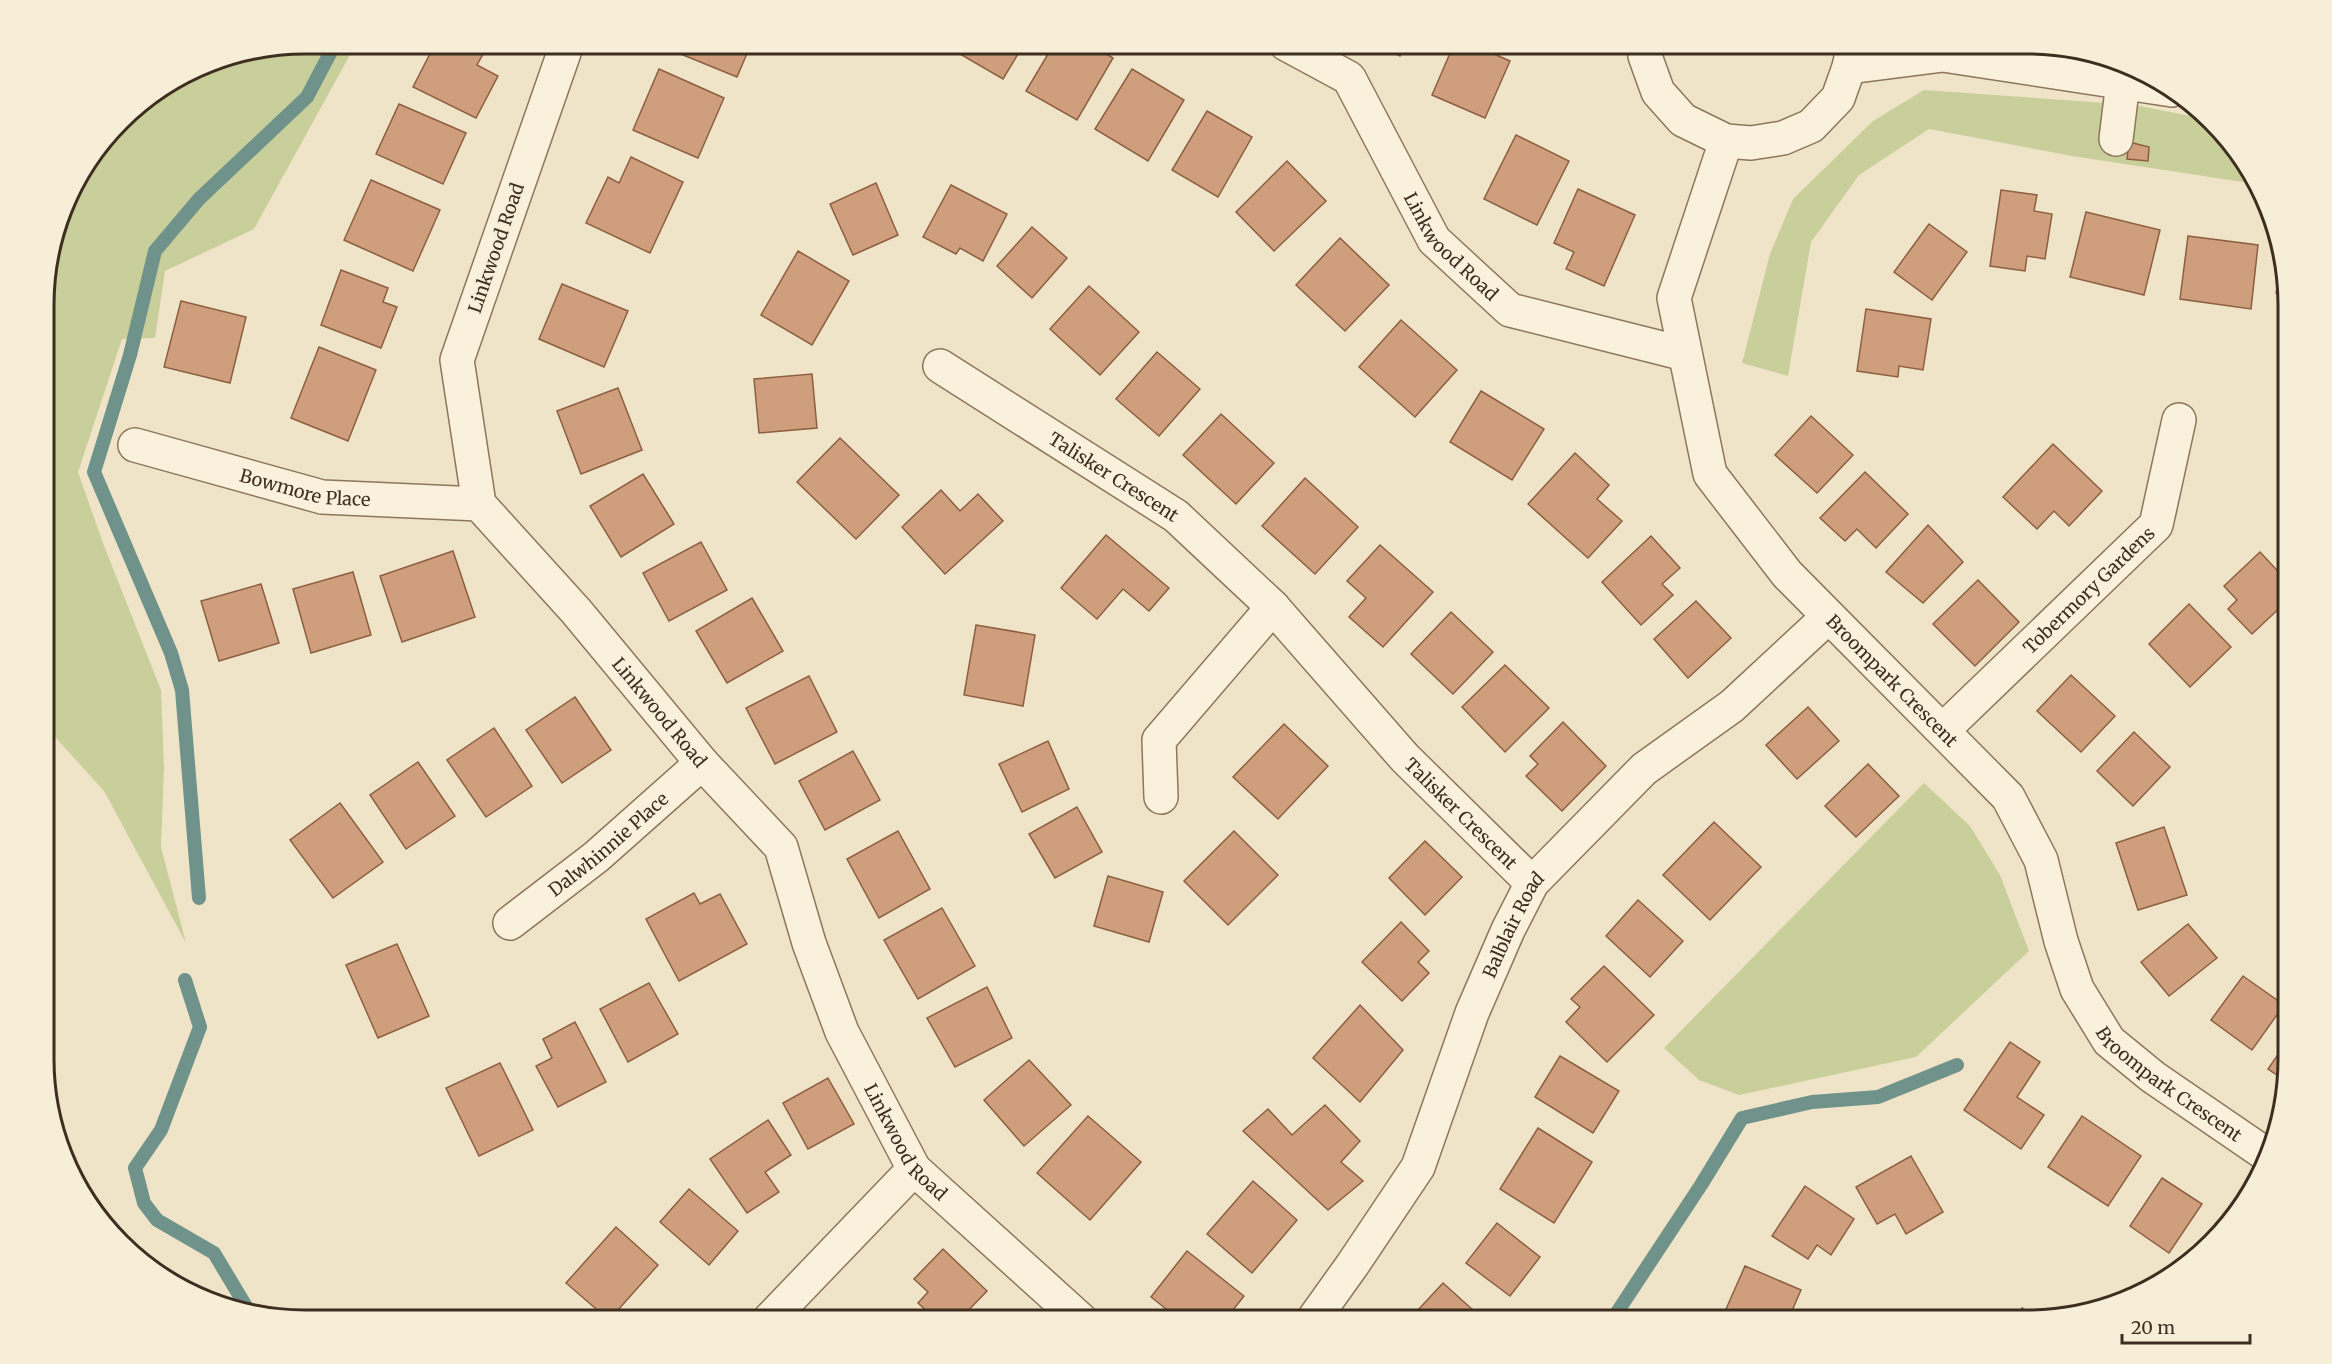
<svg xmlns="http://www.w3.org/2000/svg" width="2332" height="1364" viewBox="0 0 2332 1364" font-family="Merriweather,serif">
<style>
.green{fill:#c9cf9b}
.lines{fill:none;stroke-linecap:round;stroke-linejoin:round}
.stream{stroke:#6f938a;stroke-width:14}
.building{fill:#cf9f7d;stroke:#8d5f41;stroke-width:1.5}
.minor-casing{stroke:#8d765c;stroke-width:36}
.minor{stroke:#faf1dc;stroke-width:33}
.labels{text-anchor:middle;dominant-baseline:central;stroke-width:5;stroke-linejoin:round;paint-order:stroke}
.street-label{font-size:18px;fill:#3d2e20;stroke:#f7eed8}
.rim{fill:none;stroke:#3d2e20;stroke-width:3}
</style>
<rect width="100%" height="100%" fill="#f0e4c8"/>
<g class="green">
<polygon points="305,44 356,44 254,229 165,271 155,338 122,339 78,472 103,543 161,690 164,768 161,847 186,943 104,791 46,727 46,271 71,189 132,109 205,63"/>
<polygon points="1924,90 2134,105 2211,120 2253,174 2256,184 2072,156 1929,129 1859,175 1811,242 1788,376 1742,363 1770,254 1793,199 1873,121"/>
<polygon points="1924,783 1970,826 2000,875 2029,951 1916,1057 1739,1095 1699,1080 1664,1048"/>
</g>
<g class="lines">
<g class="stream">
<polyline points="199,898 182,690 171,653 94,472 130,355 155,251 199,199 307,97 335,44"/>
<polyline points="185,980 200,1027 161,1130 135,1168 144,1203 157,1220 214,1253 250,1313"/>
<polyline points="1612,1320 1701,1185 1742,1118 1812,1102 1878,1097 1957,1065"/>
</g>
</g>
<g class="building">
<polygon points="435,44 462,44 483,54 477,65 498,76 476,118 413,87"/>
<polygon points="667,44 751,44 737,77 666,48"/>
<polygon points="950,44 1024,44 1003,79 948,47"/>
<polygon points="1054,44 1090,44 1113,58 1077,120 1026,91"/>
<polygon points="1377,44 1406,44 1400,56"/>
<polygon points="1454,44 1471,44 1510,61 1485,118 1432,95"/>
<polygon points="659,69 724,98 698,158 633,130"/>
<polygon points="1132,69 1184,100 1148,161 1095,129"/>
<polygon points="399,104 466,133 443,184 376,154"/>
<polygon points="1207,111 1252,137 1218,197 1172,170"/>
<polygon points="1516,135 1569,161 1537,225 1484,199"/>
<polygon points="2129,142 2149,147 2148,161 2127,159"/>
<polygon points="631,157 683,182 650,253 586,223 608,177 619,183"/>
<polygon points="1287,161 1326,201 1274,251 1236,212"/>
<polygon points="371,180 440,210 413,271 344,240"/>
<polygon points="876,183 898,235 853,255 830,204"/>
<polygon points="951,185 1007,214 983,261 960,248 956,254 923,237"/>
<polygon points="1578,189 1635,215 1604,286 1566,269 1574,252 1554,243"/>
<polygon points="2001,190 2037,195 2034,211 2052,214 2045,259 2027,256 2025,271 1990,266"/>
<polygon points="2086,212 2160,230 2144,295 2070,277"/>
<polygon points="1929,224 1967,252 1932,300 1894,272"/>
<polygon points="1032,227 1067,258 1032,298 997,266"/>
<polygon points="2188,236 2258,245 2251,309 2180,299"/>
<polygon points="1340,238 1389,285 1345,331 1296,285"/>
<polygon points="798,251 849,281 812,345 761,315"/>
<polygon points="2282,267 2288,288 2288,296 2276,293"/>
<polygon points="341,270 388,288 383,302 397,307 381,348 321,325"/>
<polygon points="562,284 628,311 604,367 539,339"/>
<polygon points="1089,286 1139,332 1100,375 1050,329"/>
<polygon points="181,301 246,317 230,383 164,367"/>
<polygon points="1866,309 1931,319 1923,370 1899,366 1898,377 1857,371"/>
<polygon points="1401,320 1457,370 1415,417 1359,367"/>
<polygon points="319,347 376,370 348,441 291,418"/>
<polygon points="1157,352 1200,389 1159,436 1116,399"/>
<polygon points="812,374 817,428 759,433 754,379"/>
<polygon points="618,388 642,450 581,474 557,411"/>
<polygon points="1481,391 1544,429 1512,480 1450,442"/>
<polygon points="1221,414 1274,463 1236,504 1183,455"/>
<polygon points="1811,416 1853,455 1817,493 1775,455"/>
<polygon points="840,438 899,495 856,539 797,482"/>
<polygon points="2053,444 2102,491 2069,526 2054,511 2037,529 2003,497"/>
<polygon points="1575,453 1609,485 1597,499 1622,521 1588,558 1528,504"/>
<polygon points="1865,472 1908,514 1876,548 1857,529 1845,541 1820,518"/>
<polygon points="643,474 674,524 621,557 590,506"/>
<polygon points="1305,478 1358,527 1315,574 1262,526"/>
<polygon points="941,490 960,511 978,494 1003,521 945,574 902,527"/>
<polygon points="1928,525 1963,562 1923,603 1886,572"/>
<polygon points="1106,535 1169,588 1149,611 1123,589 1097,619 1061,588"/>
<polygon points="1651,536 1680,568 1662,584 1673,595 1641,625 1602,582"/>
<polygon points="701,542 727,590 669,621 643,573"/>
<polygon points="1380,545 1433,592 1383,647 1349,617 1366,598 1347,581"/>
<polygon points="453,551 475,617 402,642 380,576"/>
<polygon points="2260,552 2288,582 2288,600 2252,634 2228,609 2237,600 2224,586"/>
<polygon points="353,572 371,635 311,653 293,589"/>
<polygon points="1978,580 2019,622 1975,666 1933,624"/>
<polygon points="261,584 279,643 219,661 201,601"/>
<polygon points="752,598 783,651 727,683 696,631"/>
<polygon points="1696,601 1731,638 1688,678 1654,639"/>
<polygon points="2189,604 2231,647 2190,687 2149,644"/>
<polygon points="1451,612 1493,652 1453,694 1411,654"/>
<polygon points="976,625 1035,635 1023,706 964,695"/>
<polygon points="1505,665 1549,708 1505,752 1462,707"/>
<polygon points="2071,675 2115,716 2081,752 2037,711"/>
<polygon points="809,676 837,732 775,764 746,708"/>
<polygon points="575,697 611,750 562,783 526,730"/>
<polygon points="1808,707 1839,741 1797,779 1766,745"/>
<polygon points="1563,722 1606,766 1562,811 1526,776 1538,764 1530,756"/>
<polygon points="1284,724 1328,766 1278,819 1233,777"/>
<polygon points="494,728 532,786 486,817 447,760"/>
<polygon points="2134,732 2170,767 2133,806 2097,771"/>
<polygon points="1048,741 1069,789 1022,812 999,764"/>
<polygon points="853,751 880,800 825,830 799,781"/>
<polygon points="418,762 455,816 406,849 370,795"/>
<polygon points="1868,764 1899,796 1856,837 1825,806"/>
<polygon points="340,803 383,862 333,898 290,840"/>
<polygon points="1077,807 1102,852 1055,878 1029,834"/>
<polygon points="1714,822 1761,867 1710,920 1663,875"/>
<polygon points="2164,827 2187,895 2138,910 2116,843"/>
<polygon points="898,831 930,889 879,918 847,859"/>
<polygon points="1234,831 1278,875 1228,925 1184,881"/>
<polygon points="1425,841 1462,877 1425,915 1389,878"/>
<polygon points="1108,876 1163,892 1149,942 1094,926"/>
<polygon points="694,893 700,904 720,894 747,944 679,981 646,919"/>
<polygon points="1638,900 1683,941 1650,977 1606,936"/>
<polygon points="942,908 975,966 918,999 884,940"/>
<polygon points="1401,922 1429,951 1418,962 1429,973 1402,1001 1362,962"/>
<polygon points="2188,924 2217,958 2169,996 2141,962"/>
<polygon points="397,944 429,1016 378,1038 346,965"/>
<polygon points="1604,966 1654,1015 1607,1062 1566,1022 1580,1007 1571,999"/>
<polygon points="2243,976 2284,1005 2252,1050 2211,1020"/>
<polygon points="649,983 678,1034 628,1062 600,1009"/>
<polygon points="987,987 1012,1038 955,1067 927,1018"/>
<polygon points="1360,1005 1403,1050 1360,1102 1313,1058"/>
<polygon points="575,1022 606,1082 558,1107 536,1066 552,1058 543,1039"/>
<polygon points="2288,1040 2288,1076 2286,1081 2268,1069"/>
<polygon points="2010,1042 2040,1062 2017,1097 2044,1115 2021,1149 1964,1110"/>
<polygon points="1560,1056 1619,1091 1593,1133 1535,1097"/>
<polygon points="1029,1060 1071,1105 1024,1146 984,1100"/>
<polygon points="500,1063 533,1130 479,1156 446,1088"/>
<polygon points="828,1078 854,1124 808,1149 783,1103"/>
<polygon points="1325,1105 1360,1141 1341,1162 1363,1181 1328,1210 1243,1131 1268,1109 1292,1135"/>
<polygon points="1088,1116 1141,1162 1090,1220 1037,1173"/>
<polygon points="2082,1116 2141,1156 2108,1206 2048,1167"/>
<polygon points="768,1120 791,1155 765,1172 779,1192 747,1213 710,1159"/>
<polygon points="1538,1128 1592,1162 1554,1223 1500,1189"/>
<polygon points="1911,1156 1943,1212 1906,1234 1895,1214 1877,1224 1856,1187"/>
<polygon points="2162,1178 2202,1204 2169,1253 2130,1226"/>
<polygon points="1253,1181 1297,1220 1252,1273 1207,1234"/>
<polygon points="1805,1186 1854,1219 1831,1255 1817,1245 1808,1259 1772,1236"/>
<polygon points="689,1189 738,1231 709,1265 660,1222"/>
<polygon points="1497,1223 1540,1257 1510,1296 1466,1263"/>
<polygon points="616,1227 658,1265 609,1320 566,1283"/>
<polygon points="2215,1229 2220,1233 2212,1244 2196,1256"/>
<polygon points="943,1249 987,1291 959,1320 936,1320 918,1303 928,1292 914,1279"/>
<polygon points="1187,1251 1244,1296 1225,1320 1180,1320 1151,1297"/>
<polygon points="1745,1266 1801,1290 1788,1320 1751,1320 1726,1309"/>
<polygon points="1443,1283 1484,1320 1429,1320 1418,1310"/>
<polygon points="2022,1308 2041,1320 2015,1320"/>
</g>
<g class="lines">
<g class="minor-casing">
<g id="minor">
<path id="s1" d="M567 44 457 360 479 504 576 611 702 763 781 847 809 943 842 1032 914 1169 1081 1320"/>
<path id="s2" d="M1286 44 1349 78 1434 240 1510 310 1685 354"/>
<polyline points="1645,44 1645,56 1658,92 1683,120 1726,141 1751,143 1783,138 1811,126 1838,98 1849,67 1854,44"/>
<polyline points="1849,67 1943,55 2172,90"/>
<polyline points="2116,139 2123,82"/>
<path id="s3" d="M1726 141 1674 298 1710 474 1787 574 2008 797 2041 860 2061 941 2077 989 2109 1041 2153 1077 2264 1153"/>
<path id="s4" d="M940 366 1176 516 1273 607 1405 758 1532 883"/>
<path id="s5" d="M135 445 322 497 479 504"/>
<path id="s6" d="M1943 730 2156 525 2179 420"/>
<polyline points="1161,797 1159,740 1273,607"/>
<path id="s7" d="M510 923 596 857 702 763"/>
<polyline points="769,1320 914,1169"/>
<path id="s8" d="M1313 1320 1353 1264 1418 1167 1472 1013 1508 930 1532 883 1644 769 1732 706 1828 617"/>
</g>
</g>
<use href="#minor" class="minor"/>
</g>
<g class="labels">
<g class="street-label">
<text stroke="none"><textPath href="#s2" startOffset="270">Linkwood Road</textPath></text>
<text transform="translate(496 248) rotate(-71)">Linkwood Road</text>
<text stroke="none"><textPath href="#s4" startOffset="206">Talisker Crescent</textPath></text>
<text stroke="none"><textPath href="#s5" startOffset="176">Bowmore Place</textPath></text>
<text stroke="none"><textPath href="#s6" startOffset="202">Tobermory Gardens</textPath></text>
<text stroke="none"><textPath href="#s3" startOffset="621">Broompark Crescent</textPath></text>
<text stroke="none"><textPath href="#s1" startOffset="756">Linkwood Road</textPath></text>
<text stroke="none"><textPath href="#s4" startOffset="692">Talisker Crescent</textPath></text>
<text stroke="none"><textPath href="#s7" startOffset="126">Dalwhinnie Place</textPath></text>
<text stroke="none"><textPath href="#s8" startOffset="446">Balblair Road</textPath></text>
<text stroke="none"><textPath href="#s3" startOffset="1125">Broompark Crescent</textPath></text>
<text stroke="none"><textPath href="#s1" startOffset="1260">Linkwood Road</textPath></text>
</g>
</g>
<path d="M0 0H2332V1364H0ZM305 54H2027A251 251 0 0 1 2278 305V1059A251 251 0 0 1 2027 1310H305A251 251 0 0 1 54 1059V305A251 251 0 0 1 305 54Z" fill="#f7eed8" fill-rule="evenodd"/>
<path class="rim" d="M305 54H2027A251 251 0 0 1 2278 305V1059A251 251 0 0 1 2027 1310H305A251 251 0 0 1 54 1059V305A251 251 0 0 1 305 54Z"/>
<path d="M2122 1334v9h128v-9" fill="none" stroke="#3d2e20" stroke-width="3"/>
<text x="2131" y="1334" font-size="18" fill="#3d2e20" stroke="#f7eed8" stroke-width="4.5" paint-order="stroke">20 m</text>
</svg>
